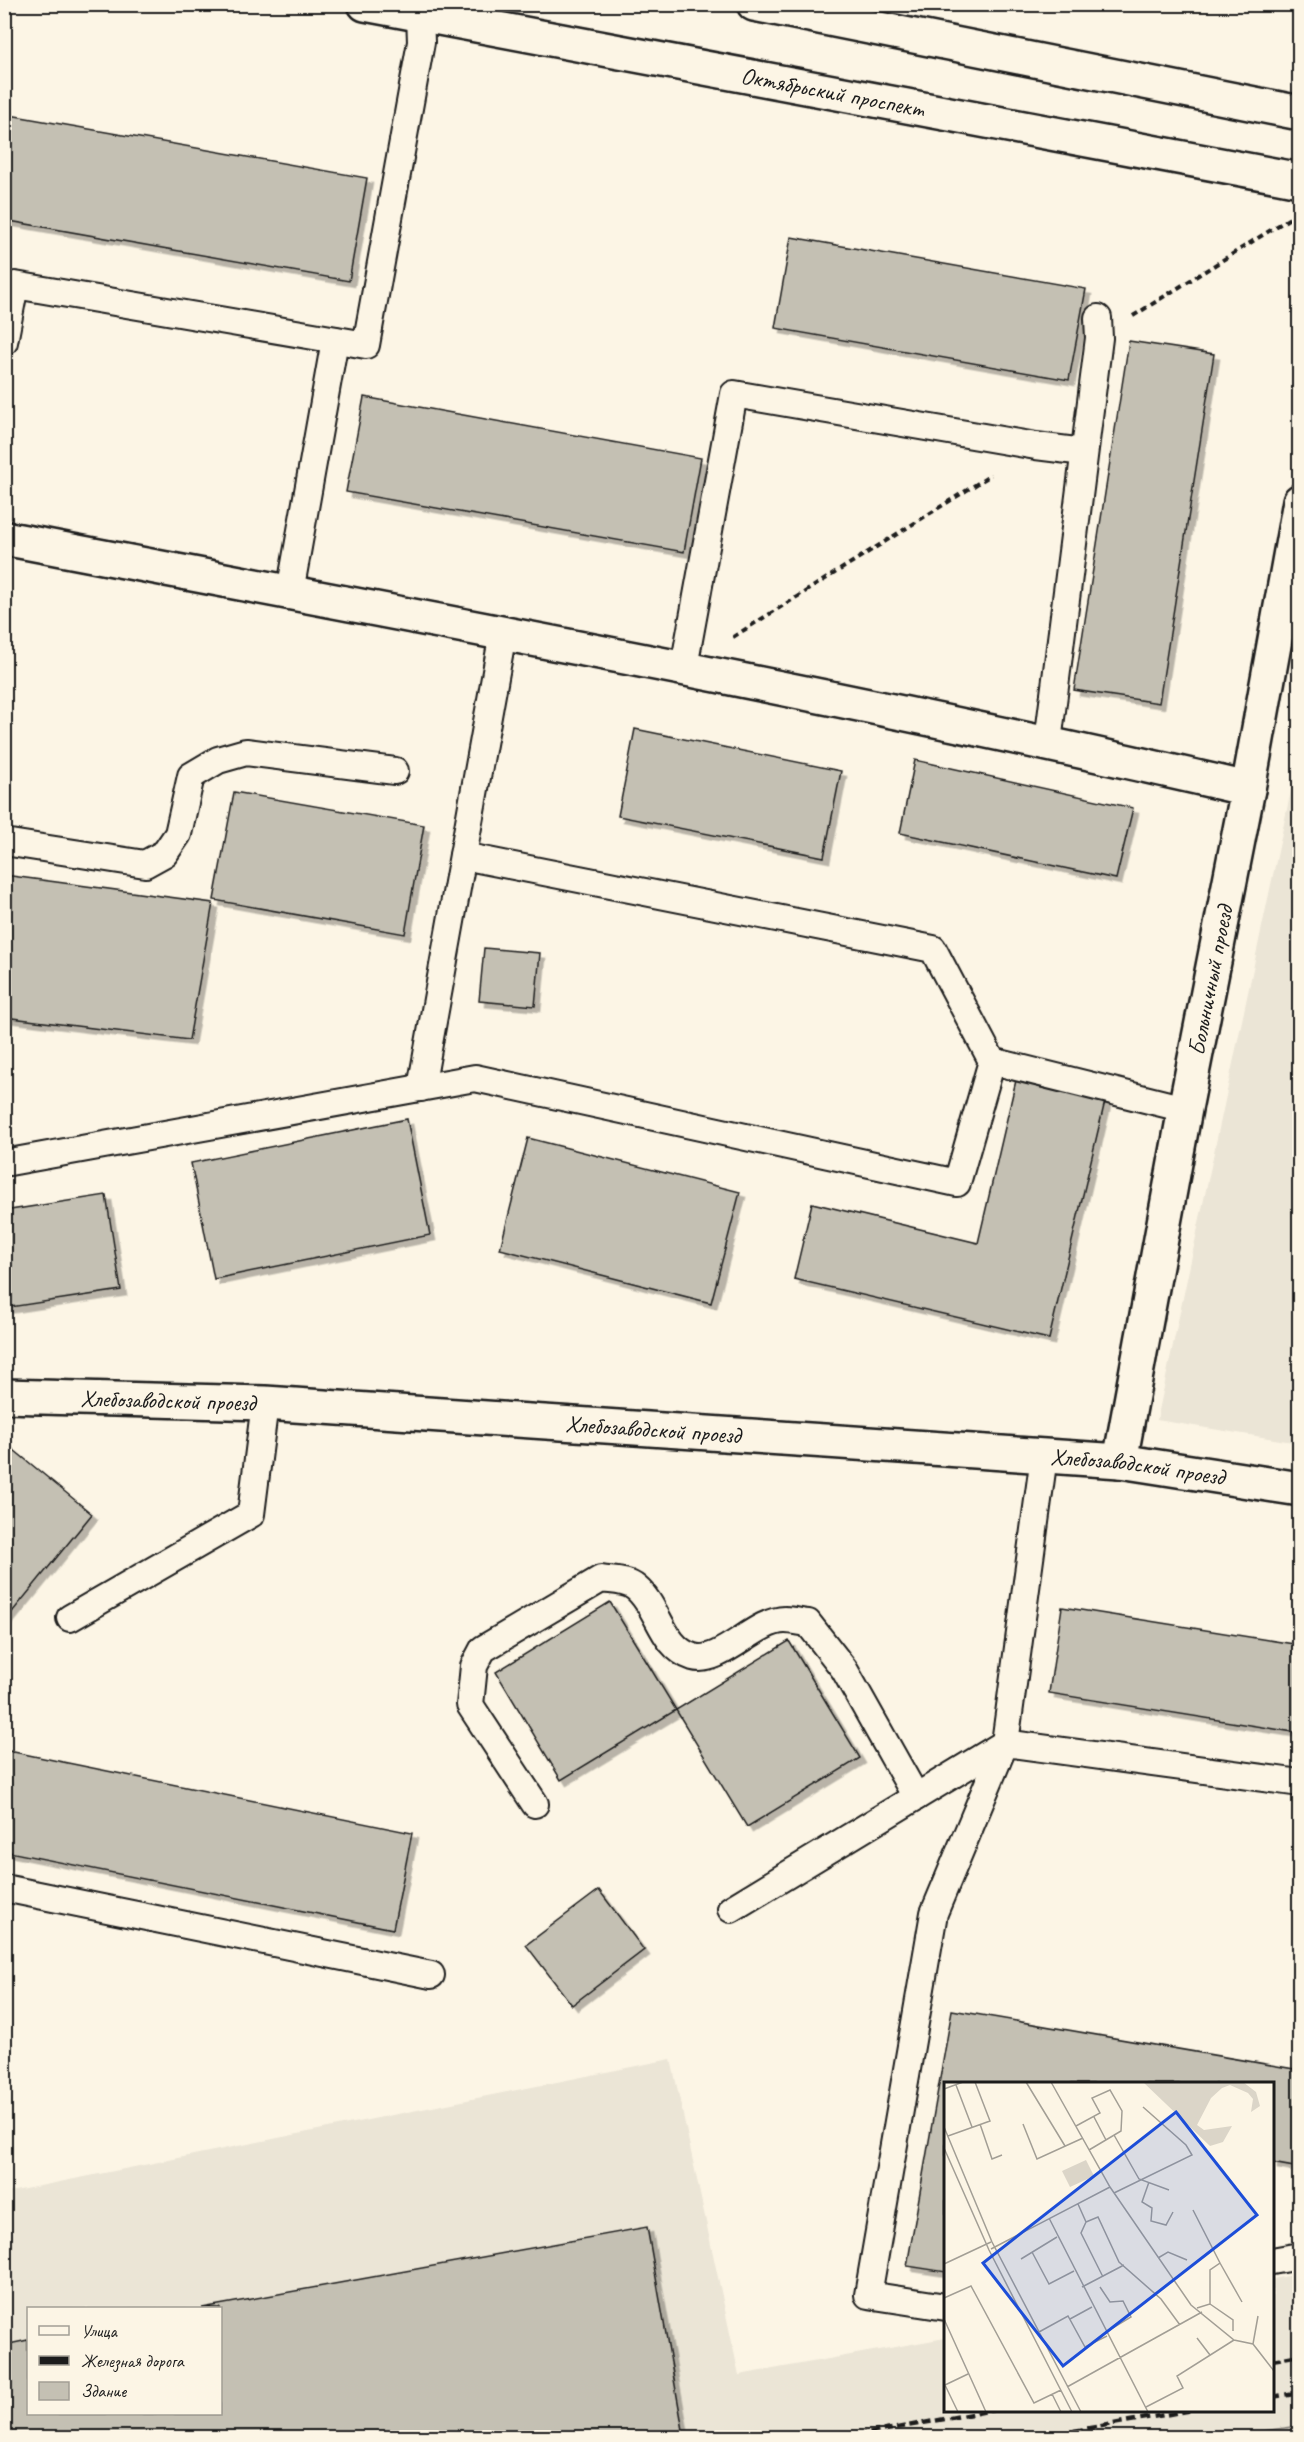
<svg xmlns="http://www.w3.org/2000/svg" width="1304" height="2442" viewBox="0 0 1304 2442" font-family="Caveat,sans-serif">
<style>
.built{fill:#ebe5d6;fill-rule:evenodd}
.green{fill:#dbd5c8;stroke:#7c7872;stroke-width:1.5}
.building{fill:#c4c0b3;stroke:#1c1c1c;stroke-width:1.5;filter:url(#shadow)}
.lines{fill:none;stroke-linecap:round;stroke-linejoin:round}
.service-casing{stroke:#1c1c1c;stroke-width:30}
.minor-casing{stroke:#1c1c1c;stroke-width:38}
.primary-casing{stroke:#1c1c1c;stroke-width:38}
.path{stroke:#1c1c1c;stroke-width:4;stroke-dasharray:6 4.5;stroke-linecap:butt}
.service{stroke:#fcf5e5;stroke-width:26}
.minor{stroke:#fcf5e5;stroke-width:33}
.primary{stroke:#fcf5e5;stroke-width:33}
.rail{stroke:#1c1c1c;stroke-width:4.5;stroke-dasharray:9 4.5;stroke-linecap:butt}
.labels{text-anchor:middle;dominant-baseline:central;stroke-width:4.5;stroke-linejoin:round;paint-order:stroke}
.street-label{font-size:24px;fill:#1c1c1c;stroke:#fcf5e5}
.inset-road{fill:none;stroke:#a29e95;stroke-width:1.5}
.view{fill:#1d4ed8;fill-opacity:0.15;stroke:#1d4ed8;stroke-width:3}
.inset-edge{fill:none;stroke:#1c1c1c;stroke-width:3}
</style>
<defs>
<filter id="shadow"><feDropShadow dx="5.5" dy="5.5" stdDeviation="0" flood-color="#0004"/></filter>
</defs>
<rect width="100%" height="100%" fill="#fcf5e5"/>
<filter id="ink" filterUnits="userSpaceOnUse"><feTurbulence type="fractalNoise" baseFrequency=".0167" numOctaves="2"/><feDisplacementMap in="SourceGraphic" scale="12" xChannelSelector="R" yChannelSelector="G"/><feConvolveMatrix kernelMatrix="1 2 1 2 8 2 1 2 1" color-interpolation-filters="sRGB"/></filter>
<g filter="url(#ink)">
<g class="built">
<polygon points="1299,753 1300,1443 1299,1443 1157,1420"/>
<path d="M671 2059 739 2375 945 2338 946 2410H1272L1273 2279 1299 2274V2437L5 2438V2193ZM28 2308H220V2414H28Z"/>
</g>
<polygon class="green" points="1299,2426 1299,2437 1221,2437"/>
<g class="building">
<polygon points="4,114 367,178 349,281 4,220"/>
<polygon points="791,237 1086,289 1069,380 775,328"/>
<polygon points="1129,341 1214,354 1159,703 1074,690"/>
<polygon points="364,397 701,458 684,552 346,492"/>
<polygon points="635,729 841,771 824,857 618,816"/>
<polygon points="915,760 1133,808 1116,879 900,833"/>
<polygon points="234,792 424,825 405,934 214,900"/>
<polygon points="4,875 213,903 189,1040 4,1017"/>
<polygon points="484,948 540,953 535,1006 479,1001"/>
<polygon points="1017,1076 1106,1097 1049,1339 794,1279 812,1203 978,1243"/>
<polygon points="407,1119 430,1235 214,1279 191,1163"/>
<polygon points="528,1138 740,1192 711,1303 500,1249"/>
<polygon points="106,1195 121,1290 4,1308 4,1211"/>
<polygon points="9,1446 92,1514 4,1622 4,1451"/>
<polygon points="610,1602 676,1710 561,1780 496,1672"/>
<polygon points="1062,1607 1300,1645 1300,1733 1049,1693"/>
<polygon points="789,1641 860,1758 747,1827 676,1710"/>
<polygon points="4,1750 412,1833 393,1929 4,1851"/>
<polygon points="599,1890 644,1950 572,2005 526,1945"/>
<polygon points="952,2010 1300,2070 1300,2168 1272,2163 1272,2084 946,2084 946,2272 907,2266"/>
<polygon points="647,2227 683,2430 642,2438 4,2438 4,2345 28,2340 28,2414 220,2414 220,2308 202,2308"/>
</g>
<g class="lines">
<g class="service-casing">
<g id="service">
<polyline points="4,342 15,285 366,345 421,42 420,15"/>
<polyline points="290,592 335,340"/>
<polyline points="684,667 734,394 1036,446 1084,452"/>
<polyline points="1048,742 1099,338 1098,318"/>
<polyline points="4,842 145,864 165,853 178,834 191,776 218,760 246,752 395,771"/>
<polyline points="463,856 933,949 992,1061 1185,1109"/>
<polyline points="421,1088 503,633"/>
<polyline points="4,1163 475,1078 957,1183 992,1061"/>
<polyline points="70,1618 251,1514 265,1403"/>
<path d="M535 1804 470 1705 474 1666 483 1649 601 1579C612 1581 627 1580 636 1588 659 1607 662 1648 693 1657 721 1665 755 1620 785 1620 792 1620 800 1622 808 1623L844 1669 916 1797"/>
<polyline points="4,1888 431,1975"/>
<polyline points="731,1909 1005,1743 1300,1783"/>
<polyline points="1272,2261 1300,2256"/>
<polyline points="946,2307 868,2295 934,1913 1005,1743 1044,1456"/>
</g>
</g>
<g class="minor-casing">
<g id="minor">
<path d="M4 538C420 618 836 693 1248 789"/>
<path id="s1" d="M4 1396 265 1403 1120 1461 1300 1489"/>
<path id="s2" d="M1120 1461 1185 1109 1248 789 1300 501"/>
</g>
</g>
<g class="primary-casing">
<g id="primary">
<path id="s3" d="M365 4 1300 180"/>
<polyline points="754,4 1300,113"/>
</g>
</g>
<g class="path">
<polyline points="1133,316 1290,218"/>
<polyline points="733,637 991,475"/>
</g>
<use href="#service" class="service"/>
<use href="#minor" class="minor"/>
<use href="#primary" class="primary"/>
<g class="rail">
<polyline points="1272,2360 1300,2355"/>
<polyline points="1272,2397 1300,2392"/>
<polyline points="843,2438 993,2410"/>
<polyline points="1034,2438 1192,2410"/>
</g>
</g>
</g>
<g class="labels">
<g class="street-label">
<text stroke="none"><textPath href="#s3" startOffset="476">Октябрьский проспект</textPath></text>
<text stroke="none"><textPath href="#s2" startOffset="489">Больничный проезд</textPath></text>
<text stroke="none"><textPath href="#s1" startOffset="164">Хлебозаводской проезд</textPath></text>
<text stroke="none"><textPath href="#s1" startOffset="650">Хлебозаводской проезд</textPath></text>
<text stroke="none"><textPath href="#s1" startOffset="1136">Хлебозаводской проезд</textPath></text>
</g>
</g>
<g transform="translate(944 2082)">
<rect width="330" height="330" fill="#fcf5e5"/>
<path d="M199 0H299L312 10 316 24 307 30 309 17 304 11 286 3 278 6 267 16 253 43 260 48 288 44 279 60 266 64ZM142 78 150 94 126 105 118 89Z" fill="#dbd5c8"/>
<path class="inset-road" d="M82 0 121 64M107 0 166 105 247 223 290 258 309 262 330 289M12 3 28 45M0 7 19 0M150 35 162 58M36 42 48 77 58 73M79 42 93 77 139 56M132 44 156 31 148 16 166 8 178 29 177 49 145 68M0 45 48 160 137 330M170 53 195 97 225 108M4 54 46 39 31 0M0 66 45 168 128 330M205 100 198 120 208 126 207 139 222 143 229 130M170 111 248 73 242 63 199 25M134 122 142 140 137 151 159 195M249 128 276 181 266 188V222L253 226M105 136 204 330M142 140 154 135 175 180 217 217 236 243M47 167 166 105M88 170 105 202 130 189M214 176 224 170 243 178M77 177 113 155M276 181 298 220M0 182 47 160M138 205 180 183M156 205 166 220 179 219 187 235 162 250M0 216 27 204 90 321 117 308M266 222 289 238V249M0 237 42 330M126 237 148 225M95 250 124 234 141 265 163 254M253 256 266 273M309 262 314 234M0 301 14 330M1 303 24 292M123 305 258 230M108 312 117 330M202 325 239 306 233 294 290 258"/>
<path class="view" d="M232 30 313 133 119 284 39 181Z"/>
<rect width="330" height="330" class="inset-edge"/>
</g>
<rect width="1304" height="2442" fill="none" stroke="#fcf5e5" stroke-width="24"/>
<rect x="12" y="12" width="1280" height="2418" fill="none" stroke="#1c1c1c" stroke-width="2" filter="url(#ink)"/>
<rect x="27" y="2307" width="195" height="108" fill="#fcf5e5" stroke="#a29e95" stroke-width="1.5"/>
<rect x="39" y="2326" width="30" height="9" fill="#fcf5e5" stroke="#a29e95" stroke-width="1.5"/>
<text x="81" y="2337" font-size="18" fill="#1c1c1c">Улица</text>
<rect x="39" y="2356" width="30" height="9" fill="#1c1c1c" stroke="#a29e95" stroke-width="1.5"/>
<text x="81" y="2367" font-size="18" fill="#1c1c1c">Железная дорога</text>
<rect x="39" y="2382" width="30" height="18" fill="#c4c0b3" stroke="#a29e95" stroke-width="1.5"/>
<text x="81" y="2397" font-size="18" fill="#1c1c1c">Здание</text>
</svg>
